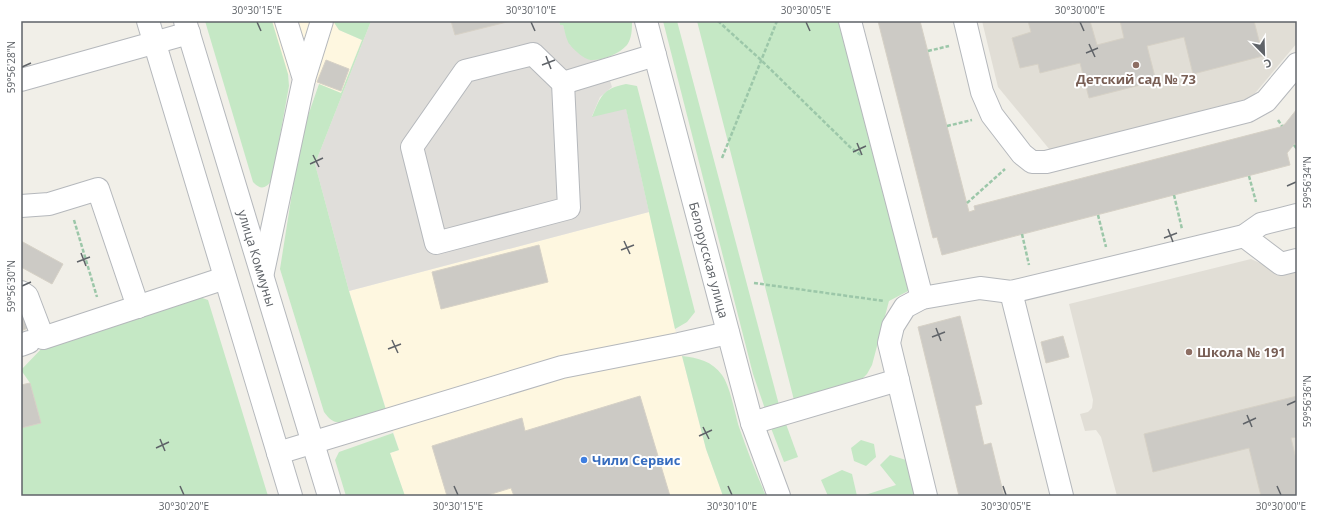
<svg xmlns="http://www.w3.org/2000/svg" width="1318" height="517" viewBox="0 0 1318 517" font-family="'Open Sans',sans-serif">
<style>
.commercial{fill:#fef7e0}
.industrial{fill:#e0deda}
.education{fill:#e1ded6}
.green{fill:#c5e8c5}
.building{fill:#cccac5;stroke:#d6d1c6}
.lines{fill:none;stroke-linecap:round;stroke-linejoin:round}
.minor-casing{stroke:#b5b8bc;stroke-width:24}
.path{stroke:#9cc7a9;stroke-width:2.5;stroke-dasharray:4 2;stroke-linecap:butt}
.minor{stroke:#fff;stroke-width:22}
.ticks{fill:none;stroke:#5f6368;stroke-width:1.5}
.education-dot{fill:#8d6e63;stroke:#fff;stroke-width:1.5}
.shop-dot{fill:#3f7fe0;stroke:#fff;stroke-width:1.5}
.labels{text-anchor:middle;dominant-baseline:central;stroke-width:4;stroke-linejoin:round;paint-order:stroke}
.education-label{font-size:13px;font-weight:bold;fill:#785e54;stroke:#fff}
.street-label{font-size:13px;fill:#5f6368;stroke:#fff}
.shop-label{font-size:13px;font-weight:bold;fill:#366cbe;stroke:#fff;text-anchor:start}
.neatline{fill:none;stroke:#5f6368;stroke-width:1.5}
.ticks-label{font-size:10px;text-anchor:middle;fill:#5f6368}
</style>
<rect width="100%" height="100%" fill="#f1efe8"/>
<g class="commercial">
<polygon points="272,21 333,21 339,30 362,40 341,93 319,84 288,74"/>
<polygon points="649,212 675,329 706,449 723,496 405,496 390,453 399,450 349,291"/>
</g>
<polygon class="industrial" points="371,21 559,21 560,25 563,25 570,45 590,60 603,59 612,87 600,97 592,116 626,108 649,212 349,291 315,164"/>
<g class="education">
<polygon points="982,21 1297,21 1297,43 1251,98 1050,150 998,87"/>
<polygon points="1251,259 1282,273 1297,269 1297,496 1117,496 1101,437 1096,430 1085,431 1080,414 1088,412 1092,408 1093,400 1069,304"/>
</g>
<g class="green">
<path d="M205 21H272L288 74 289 86 272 180C266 188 261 191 253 182Z"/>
<path d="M333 21H371L315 164 349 291 386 410C374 413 348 425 336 422 331 421 327 416 324 412L280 269 301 136 319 84 341 93 362 40 339 30Z"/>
<path d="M559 21H632C632 29 632 38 627 45 619 54 602 61 590 60 583 58 575 51 570 45 566 40 565 31 563 25H560Z"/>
<polygon points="663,21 677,21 779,405 765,409 753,374"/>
<polygon points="697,21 843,21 912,289 889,301 872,365 867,374 861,380 795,404"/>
<path d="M626 84 637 86 695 312 687 322 675 329 626 109 592 117C601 96 602 89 626 84Z"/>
<polygon points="197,296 208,300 268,496 21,496 21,428 41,423 30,383 21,370 45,345"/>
<path d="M682 356C698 358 712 361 722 375 730 386 735 413 739 427 747 450 756 473 766 496H723L706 449Z"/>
<polygon points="786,424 798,457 784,462 771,428"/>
<polygon points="393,433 399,450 390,453 405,496 346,496 335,460 339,452"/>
<polygon points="861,440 874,444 876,457 866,466 854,461 851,448"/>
<polygon points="890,455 906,460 915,496 862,496 896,485 880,465"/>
<polygon points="842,470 852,474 857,496 828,496 821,480"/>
</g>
<g class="building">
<polygon points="451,21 511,21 455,35"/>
<polygon points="878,21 920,21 969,212 975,210 974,206 1280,127 1285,124 1297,109 1297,141 1287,153 1290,165 942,255 937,237 933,238"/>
<polygon points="1028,21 1071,21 1072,23 1078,21 1090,21 1097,45 1124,38 1120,21 1254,21 1263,56 1193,74 1184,37 1147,46 1156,81 1089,98 1080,63 1040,73 1038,64 1020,68 1012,38 1031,32"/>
<polygon points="326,60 349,69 341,91 317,82"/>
<polygon points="21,241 63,264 52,284 21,267"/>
<polygon points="539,245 548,282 441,309 432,272"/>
<polygon points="21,307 28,328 21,331"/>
<polygon points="960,316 982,404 975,406 984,445 991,443 1004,496 959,496 918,327"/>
<polygon points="1063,336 1069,357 1046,363 1041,342"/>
<polygon points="30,383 41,423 21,428 21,385"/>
<polygon points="640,396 670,496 514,496 511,488 485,496 447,496 432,446 522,418 525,431"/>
<polygon points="1297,396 1297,437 1291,438 1297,463 1297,496 1261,496 1249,448 1153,472 1144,434"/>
</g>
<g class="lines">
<g class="minor-casing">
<g id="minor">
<polyline points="148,21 291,496"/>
<polyline points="185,21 329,496"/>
<polyline points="646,21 752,423 779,496"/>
<polyline points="850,21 922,298"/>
<polyline points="965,21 982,92 992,115 1022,154 1032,162 1046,162 1248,111 1266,101 1297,64"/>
<polygon points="533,54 563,83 569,208 436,243 412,147 465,71"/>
<polyline points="304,79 322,21"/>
<polyline points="21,80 189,33"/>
<polyline points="563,83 655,55"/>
<polyline points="21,206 49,204 98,189 138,307"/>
<polyline points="1244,236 1281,264 1297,260"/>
<polyline points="263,272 304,79 286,21"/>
<polyline points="21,292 27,296 43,338 225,278"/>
<polyline points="1011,292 1062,496"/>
<polyline points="21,345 29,342"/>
<polyline points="752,423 898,380"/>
<polyline points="278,453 562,367 679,344 728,333"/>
<polyline points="926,496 889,343 893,326 905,307 922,298 980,288 1011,292 1244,236 1261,224 1297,215"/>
</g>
</g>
<g class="path">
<polyline points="718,21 761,60 850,147 862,156"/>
<polyline points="928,51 949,46"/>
<polyline points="1278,120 1282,126"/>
<polyline points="947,126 972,120"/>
<polyline points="1294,145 1297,149"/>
<polyline points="722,158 777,21"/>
<polyline points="1249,176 1256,202"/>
<polyline points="1174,195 1182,229"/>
<polyline points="967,203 1005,169"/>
<polyline points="1098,215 1106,247"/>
<polyline points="74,220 97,297"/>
<polyline points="1022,234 1029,265"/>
<polyline points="754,283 884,301"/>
</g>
<use href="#minor" class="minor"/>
</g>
<path class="ticks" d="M257 22 261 31M531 22 535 31M806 22 810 31M1080 22 1084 31M1089 44 1095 57M1086 53 1098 48M546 56 551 69M542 65 555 60M22 67 31 63M857 143 862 155M853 152 866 146M313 155 319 167M310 164 323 158M1287 186 1296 182M1168 229 1173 242M1164 238 1177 233M624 241 630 254M621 250 634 245M81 253 86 266M77 262 90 257M22 286 31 282M936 328 941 341M932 337 945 332M392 340 398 353M388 349 401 344M1287 405 1296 401M1247 415 1252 427M1243 424 1256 418M703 427 709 439M699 436 712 430M160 439 165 451M156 448 169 442M180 486 184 495M454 486 458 495M728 486 732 495M1003 486 1006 495M1277 486 1281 495"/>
<g class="education-dot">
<circle cx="1136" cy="65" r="4"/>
<circle cx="1189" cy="352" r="4"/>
</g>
<circle class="shop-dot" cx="584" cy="460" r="4"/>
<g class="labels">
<g class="education-label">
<text x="1136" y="79">Детский сад № 73</text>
<text x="1197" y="352" text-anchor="start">Школа № 191</text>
</g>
<g class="street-label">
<text transform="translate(257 258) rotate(73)">улица Коммуны</text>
<text transform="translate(709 260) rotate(75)">Белорусская улица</text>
</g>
<g class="shop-label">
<text x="592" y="460">Чили Сервис</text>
</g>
</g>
<rect width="1318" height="517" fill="none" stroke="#ffffff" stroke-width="44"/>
<g transform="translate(1264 54) rotate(157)" stroke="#ffffff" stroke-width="3" paint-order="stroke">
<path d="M0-3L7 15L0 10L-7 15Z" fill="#5f6368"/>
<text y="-6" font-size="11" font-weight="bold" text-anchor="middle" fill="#5f6368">С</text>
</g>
<rect x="22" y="22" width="1274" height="473" class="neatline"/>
<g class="ticks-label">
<text x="257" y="14">30°30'15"E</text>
<text x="531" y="14">30°30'10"E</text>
<text x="806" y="14">30°30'05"E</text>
<text x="1080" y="14">30°30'00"E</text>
<text transform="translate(11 67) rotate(-90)" y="4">59°56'28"N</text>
<text transform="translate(1307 182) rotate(-90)" y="4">59°56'34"N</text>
<text transform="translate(11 286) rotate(-90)" y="4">59°56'30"N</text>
<text transform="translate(1307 401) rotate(-90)" y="4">59°56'36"N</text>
<text x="184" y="510">30°30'20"E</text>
<text x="458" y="510">30°30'15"E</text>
<text x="732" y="510">30°30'10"E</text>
<text x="1006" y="510">30°30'05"E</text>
<text x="1281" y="510">30°30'00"E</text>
</g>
</svg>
